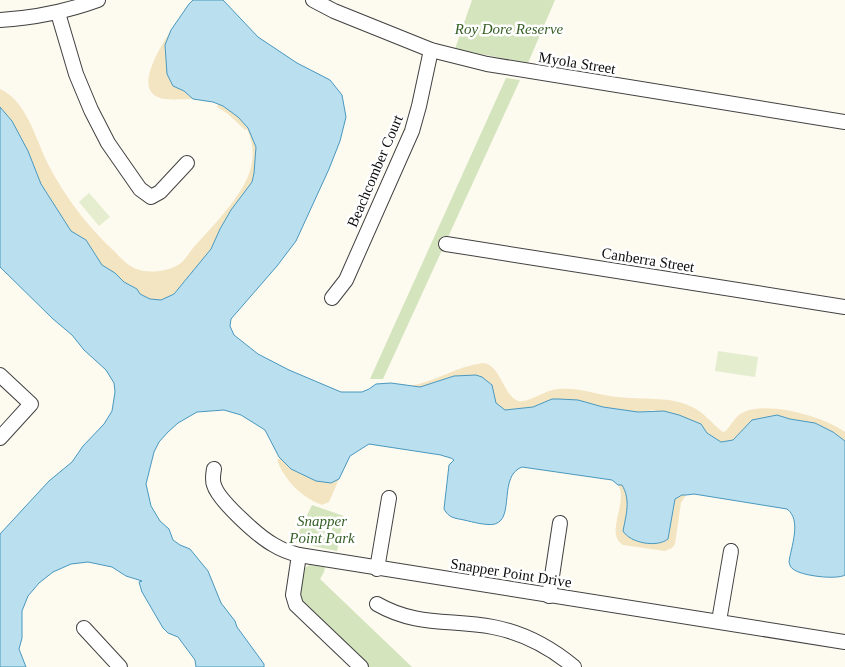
<svg xmlns="http://www.w3.org/2000/svg" width="845" height="667" viewBox="0 0 845 667" font-family="'Times New Roman',serif">
<style>
.green{fill:#d4e4bd}
.sand{fill:#f4e5c2}
.pitch{fill:#e4edce}
.water{fill:#badfef;stroke:#4998be}
.lines{fill:none;stroke-linecap:round;stroke-linejoin:round}
.minor-casing{stroke:#414141;stroke-width:16}
.minor{stroke:#fff;stroke-width:14}
.labels{text-anchor:middle;dominant-baseline:central;stroke-width:5;stroke-linejoin:round;paint-order:stroke}
.park-label{font-size:15px;font-style:italic;fill:#355f25;stroke:#fff}
.street-label{font-size:15px;fill:#0e0e0e;stroke:#fff}
</style>
<rect width="100%" height="100%" fill="#fdfaf0"/>
<g class="green">
<polygon points="472,0 555,0 528,63 455,49"/>
<polygon points="506,78 520,80 383,379 370,379"/>
<polygon points="312,505 344,516 337,551 294,542"/>
<polygon points="310,565 325,567 324,572 320,579 412,667 369,667 302,603 299,593 304,568"/>
</g>
<g class="sand">
<path d="M171 30 165 45 166 53 184 91 193 99C184 99 174 100 165 99 129 94 162 45 171 30Z"/>
<path d="M0 89C27 101 36 140 48 164 65 197 87 226 114 251 120 257 126 264 134 268 147 274 166 272 178 265 185 261 188 254 193 248 209 230 225 214 239 193 252 173 258 153 247 129L245 130 228 114 217 107 218 104 228 109 238 117 248 128 256 147 254 173 252 182 231 210 220 229 211 249 174 294 161 300 150 299 140 294 137 289 124 282 115 273 102 265 86 240 71 231 41 184 28 151 12 121 0 107Z"/>
<path d="M483 363C501 365 503 395 518 401 527 404 547 389 558 389 581 387 597 395 618 397 642 400 668 396 690 406 703 411 712 424 723 432L726 431C731 425 736 415 744 412 770 401 824 417 845 432V441L833 432 810 422 790 419 777 415 752 420 733 440 725 442H721L707 433 702 425 653 410 638 412 603 407 568 399H552L533 407 505 410 496 403 494 399 462 375 420 388 409 386C435 382 457 366 483 363Z"/>
<path d="M280 458 291 469 331 483 339 479 329 502 322 505C301 497 285 481 277 460Z"/>
<path d="M618 485H623L627 492 642 542 660 543 668 539 675 499 682 495H686L681 503 675 544 672 548 665 551 623 545C604 533 629 502 618 485Z"/>
</g>
<g class="pitch">
<polygon points="89,193 110,217 99,226 79,202"/>
<polygon points="718,351 758,357 755,377 715,371"/>
</g>
<path class="water" d="M193 0H223L258 37 297 63 330 80 342 95 346 117 340 141 329 169 296 241 277 266 231 319 230 326 234 335 258 354 289 370 341 392H362L369 389 376 384 391 383 420 387 454 376 476 375 482 377 492 385 496 403 505 410 533 407 552 399H559L578 400 603 407 638 412 664 411 679 415 701 424 707 433 721 442 733 440 752 420 777 415 790 419 815 423 833 432 845 441V575C837 580 801 576 793 569 790 567 790 565 789 562 791 547 802 520 787 509L694 494 686 495H682L675 499 668 539C657 548 630 543 623 531 626 515 631 500 622 485H618L612 480 522 467C498 476 515 518 495 524 487 526 473 522 464 520 454 518 449 518 444 509L449 465 454 460C451 457 445 457 441 455L369 444 350 456 339 479 331 483 316 481 291 469 279 457 265 430 241 415 224 410 197 412 178 423 168 432 159 442 154 452 146 484 151 506 160 521 169 529 173 540 180 545 190 549 208 571 221 603 235 621 237 627 264 664V667H196L195 660 178 637 168 633 163 628 142 592 139 582 142 581 126 576 112 567 88 562 71 564 53 572 39 583 28 596 22 611V638L19 649 26 667H0V534L49 481 72 462 83 446 104 424 112 411 115 392 114 383 106 370 84 350 72 335 53 319 0 267V107L12 121 28 151 41 184 71 231 86 240 102 265 115 273 124 282 137 289 140 294 150 299 161 300 174 294 211 249 220 229 231 210 252 182 254 173 256 147 248 128 238 117 223 106 213 102 193 99 184 91 173 86 167 74 165 45 171 30 189 4Z"/>
<g class="lines">
<g class="minor-casing">
<g id="minor">
<polyline points="313,0 334,11 431,50 487,64 845,122"/>
<polyline points="58,13 76,74 91,110 108,143 140,189 151,197 160,192 187,163"/>
<path d="M0 20C34 18 65 12 98 0"/>
<polyline points="446,244 845,307"/>
<polyline points="332,298 346,280 412,131 419,106 431,50"/>
<polyline points="0,375 31,404 0,438"/>
<path d="M214 469C213 475 212 480 214 485 218 500 259 537 274 545 282 550 291 553 299 555L845 642"/>
<polyline points="299,555 293,595 296,605 361,667"/>
<polyline points="377,569 389,498"/>
<polyline points="549,596 560,523"/>
<path d="M377 604C417 627 451 619 493 627 524 633 550 647 574 667"/>
<polyline points="719,621 731,551"/>
<polyline points="84,628 120,667"/>
</g>
</g>
<use href="#minor" class="minor"/>
</g>
<g class="labels">
<g class="park-label">
<text x="509" y="29">Roy Dore Reserve</text>
<text x="322" y="521">Snapper<tspan x="322" dy="17">Point Park</tspan></text>
</g>
<g class="street-label">
<text transform="translate(577 63) rotate(9)">Myola Street</text>
<text transform="translate(375 171) rotate(-67)">Beachcomber Court</text>
<text transform="translate(648 260) rotate(9)">Canberra Street</text>
<text transform="translate(511 573) rotate(9)">Snapper Point Drive</text>
</g>
</g>
</svg>
